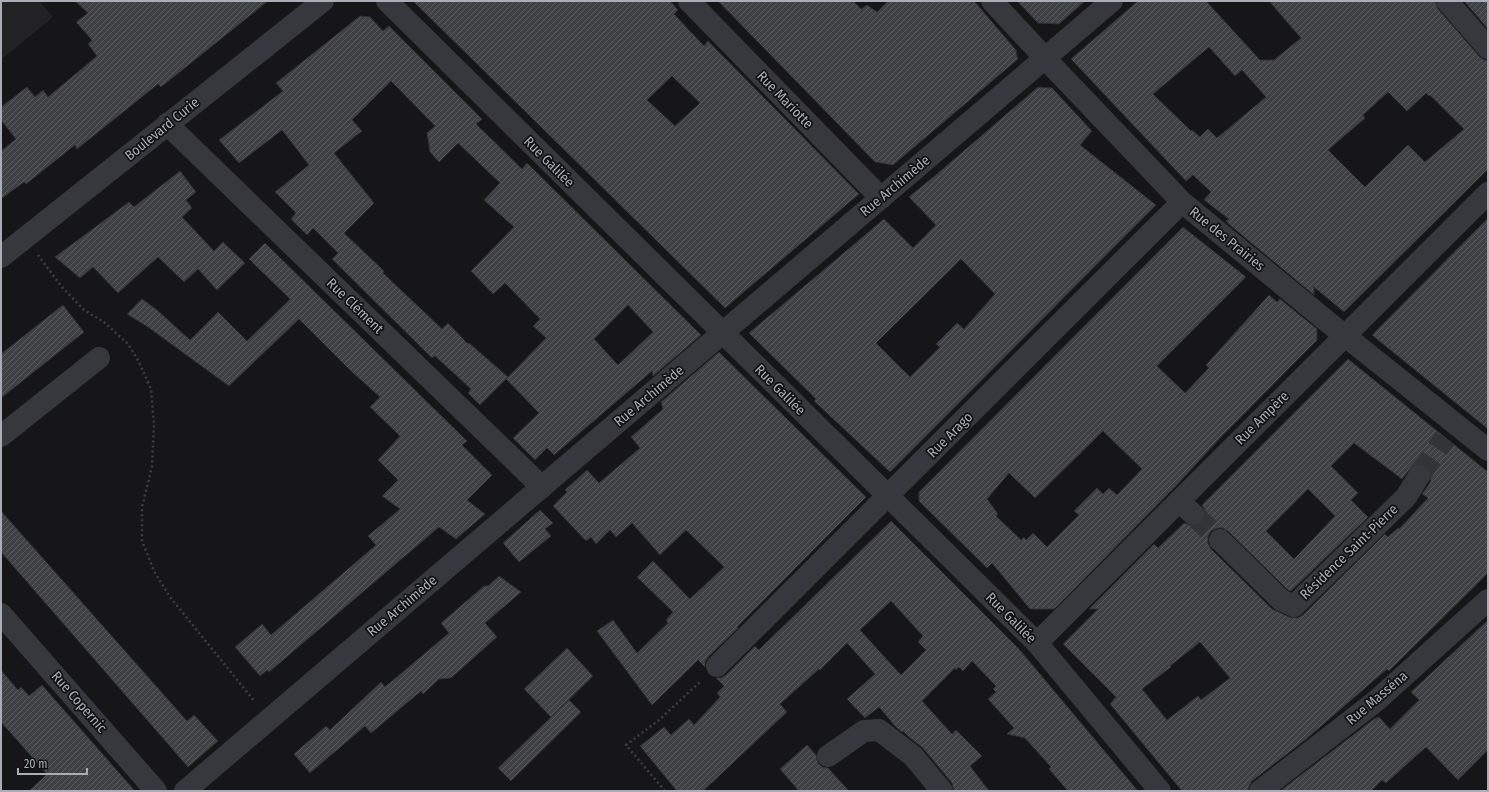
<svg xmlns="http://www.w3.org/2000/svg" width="1489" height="792" viewBox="0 0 1489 792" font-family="'Fira Sans Condensed',sans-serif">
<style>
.built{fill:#222225}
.building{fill:url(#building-hatch);stroke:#303034;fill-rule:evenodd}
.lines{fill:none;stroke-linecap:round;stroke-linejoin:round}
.minor-tunnel{stroke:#333438;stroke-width:22;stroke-dasharray:22 11;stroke-linecap:butt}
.path{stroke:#3d3f44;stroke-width:2.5;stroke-dasharray:2 3;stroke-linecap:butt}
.minor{stroke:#37383d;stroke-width:22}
.labels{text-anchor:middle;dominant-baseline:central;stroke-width:3.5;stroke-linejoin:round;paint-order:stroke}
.street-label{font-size:14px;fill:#a8adb8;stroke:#111113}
</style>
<defs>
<pattern id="building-hatch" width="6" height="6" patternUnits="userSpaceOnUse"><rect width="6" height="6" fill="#404145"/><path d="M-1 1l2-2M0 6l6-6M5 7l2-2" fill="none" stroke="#595a5e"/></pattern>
</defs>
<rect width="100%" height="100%" fill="#161618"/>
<polygon class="built" points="1,1 39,1 53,17 1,60"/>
<g class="building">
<polygon points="75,1 268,1 161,87 158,84 77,149 75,145 26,184 24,182 1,199 1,151 16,139 1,120 1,107 27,87 35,97 43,90 48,97 97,56 88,44 92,40 76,22 88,13"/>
<path d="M413 1H670L678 10 674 14 704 46 708 41 859 194 725 308ZM672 76 700 103 675 126 647 100Z"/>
<polygon points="718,1 853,1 861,9 867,5 877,12 888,1 974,1 1016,50 1017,57 1018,59 893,165 875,162"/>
<polygon points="1017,1 1085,1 1059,24 1038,23"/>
<path d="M1138 1H1206L1260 60H1274L1301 38 1269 1H1435L1438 9 1479 56 1484 60H1488V169L1344 312 1314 287V295L1230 225 1226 221 1229 219 1204 200 1211 192 1193 175 1186 181 1071 59ZM1209 47 1235 76 1242 70 1266 97 1217 138 1208 129 1200 137 1192 130 1191 131 1153 94ZM1388 92 1407 111 1426 93 1429 96 1430 95 1464 129 1425 162 1408 145 1365 187 1328 150 1365 118 1363 115Z"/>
<polygon points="1464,1 1488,1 1488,29"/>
<path d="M360 16 370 17 383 31 389 26 482 119 476 124 522 169 527 163 701 335 653 376 652 371 554 455 547 448 535 460 513 438 539 413 506 379 546 338 533 326 540 319 505 283 493 294 471 271 514 227 484 200 500 183 458 143 439 162 430 152 427 133 435 126 391 81 352 120 362 131 334 153 374 203 344 233 384 271 383 273 442 329 448 323 468 344 469 343 508 377 480 405 468 393 471 389 435 356 432 358 332 259 338 253 313 228 307 235 291 219 296 213 275 192 309 165 282 130 239 163 219 140 283 91 276 83ZM628 305 653 332 618 365 594 339Z"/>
<path d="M1038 87 1052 88 1092 131 1080 145 1156 205 890 472 814 401 816 399 749 333 884 219 913 248 936 225 909 197 937 174ZM961 259 995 294 964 329 957 323 936 344 940 347 910 377 876 343Z"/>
<polygon points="180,171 196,192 186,200 192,208 182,217 214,251 223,242 245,263 217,290 198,269 184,282 158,257 118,293 93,267 80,278 55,257 129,202 134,207"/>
<polygon points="1488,218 1488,429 1372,335"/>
<path d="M1183 227 1246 277 1157 366 1185 393 1209 368 1206 365 1269 295 1277 302 1280 299 1317 329V340L1219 439 1175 487 1054 609H1030L992 563 987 568 919 501V492ZM1103 431 1142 469 1117 495 1109 488 1103 494 1097 488 1074 511 1079 515 1047 547 1033 533 1026 540 1024 537 1021 540 996 516 998 514 987 499 1009 473 1035 498Z"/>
<polygon points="265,243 467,441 462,445 492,475 467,500 485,514 456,539 439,527 269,672 267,670 260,676 235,647 262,624 271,635 376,545 368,536 400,509 382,496 398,480 378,460 400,436 370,407 380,397 351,371 299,319 229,386 148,327 127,314 142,299 157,310 190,340 218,312 247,341 290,299 249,259"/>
<polygon points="63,305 84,332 1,398 1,354"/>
<polygon points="719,352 866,497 737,627 738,628 708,657 705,662 705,667 698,660 652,705 597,631 613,620 637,653 668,623 666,620 673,612 637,577 653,561 690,599 724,567 686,530 660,555 632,523 616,537 610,530 596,544 591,537 586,541 553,506 567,492 565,490 587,470 599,483 640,448 631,437 663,409 661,402"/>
<path d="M1348 359 1488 472V573L1389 671 1387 669 1305 740 1252 781 1249 786 1248 791H1182L1110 704 1116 697 1063 644 1098 609H1089L1154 544 1158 548 1184 523 1191 526H1197L1202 523 1205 516V510L1202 505ZM1354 443 1402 479 1413 465 1420 464 1426 466 1430 470 1431 477 1430 483 1422 494 1428 498 1399 529 1398 528 1388 537 1385 534 1303 615 1297 618 1289 617 1272 609 1211 549 1208 543V536L1211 531 1217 528H1223L1228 531 1288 590 1291 591 1368 517 1351 500 1358 493 1331 466ZM1308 489 1335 516 1294 559 1266 531ZM1200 642 1230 678 1201 700 1198 696 1167 720 1142 689 1171 667 1170 666Z"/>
<polygon points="540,510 553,523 545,529 551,536 519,562 503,543"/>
<polygon points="1,511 187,721 194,715 218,741 188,767 1,552"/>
<path d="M891 521 1019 649 1138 791H1068L1049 769 1051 767 1025 738 1007 734 1014 728 988 699 996 692 993 689 996 686 972 661 963 671 959 667 956 670 955 668 922 701 952 734 956 730 982 756 970 766 989 791H954L952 783 923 748 909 737 903 731 902 732 896 727 879 707 865 718 847 699 875 674 847 643 820 670 819 669 780 704 787 712 703 791H677L640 746 664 727 671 735 689 719 694 725 720 697 717 693 724 686 716 678H721L726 675 755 646 759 650ZM891 601 923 636 918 642 926 650 901 675 860 630Z"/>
<polygon points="499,576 521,592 485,623 497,637 451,678 439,679 423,694 421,691 371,733 365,726 310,773 294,754 326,726 330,730 381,682 385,687 449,633 441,623 484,586 488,586"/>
<polygon points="1488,620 1488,750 1458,780 1426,747 1386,783 1382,780 1371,791 1280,791 1374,719 1379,717 1390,729 1419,700 1411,692"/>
<polygon points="567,648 593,676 551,717 524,689"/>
<polygon points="1,670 18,690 21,687 29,696 42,685 135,791 29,791 47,774 1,722"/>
<polygon points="569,700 581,712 511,781 498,768"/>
<polygon points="807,745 816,755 818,763 822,767 828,768 849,791 799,791 780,769"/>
</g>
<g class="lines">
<g class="minor-tunnel">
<polyline points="1419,476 1445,438"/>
<polyline points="1193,514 1220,540"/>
</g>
<g class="path">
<polyline points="38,255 61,286 84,310 104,322 128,344 139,362 151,389 154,424 152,467 142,507 142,541 154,571 170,597 255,702"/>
<polyline points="665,791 626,745 659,720 701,681"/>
</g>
<g class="minor">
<polyline points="387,1 1037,643 1160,791"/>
<polyline points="689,1 881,198"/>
<polyline points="992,1 1058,72 1182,202 1329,323 1488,450"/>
<polyline points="1447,1 1488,48"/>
<polyline points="167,124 542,487"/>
<polyline points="1,257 323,1"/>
<polyline points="1,436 99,358"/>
<polyline points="1179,501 1193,514"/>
<polyline points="1220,540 1281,600 1294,606 1406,497 1419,476"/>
<polyline points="1,614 156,791"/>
<polyline points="1037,643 1488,193"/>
<polyline points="717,666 1182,202"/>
<polyline points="828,756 864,731 879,730 913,756 942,791"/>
<polyline points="185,791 1112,1"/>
<polyline points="1260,791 1376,701 1488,600"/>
</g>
</g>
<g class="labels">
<g class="street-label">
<text transform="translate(785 100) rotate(46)">Rue Mariotte</text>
<text transform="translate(162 129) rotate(-39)">Boulevard Curie</text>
<text transform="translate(549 162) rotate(45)">Rue Galilée</text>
<text transform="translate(895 186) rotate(-40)">Rue Archimède</text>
<text transform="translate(1227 239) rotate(39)">Rue des Prairies</text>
<text transform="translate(355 306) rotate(44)">Rue Clément</text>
<text transform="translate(780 390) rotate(45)">Rue Galilée</text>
<text transform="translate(649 396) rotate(-40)">Rue Archimède</text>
<text transform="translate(1262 418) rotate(-45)">Rue Ampère</text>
<text transform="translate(950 435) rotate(-45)">Rue Arago</text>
<text transform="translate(1349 552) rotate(-44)">Résidence Saint-Pierre</text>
<text transform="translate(402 606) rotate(-40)">Rue Archimède</text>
<text transform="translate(1011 618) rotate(45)">Rue Galilée</text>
<text transform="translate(1377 698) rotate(-40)">Rue Masséna</text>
<text transform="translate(79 702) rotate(49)">Rue Copernic</text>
</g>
</g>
<rect width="1489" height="792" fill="none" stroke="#a8adb8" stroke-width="4"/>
<path d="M18 768v6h69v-6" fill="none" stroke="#a8adb8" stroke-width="2"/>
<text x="24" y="768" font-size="12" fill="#a8adb8" stroke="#111113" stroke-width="3" paint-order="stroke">20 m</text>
</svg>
